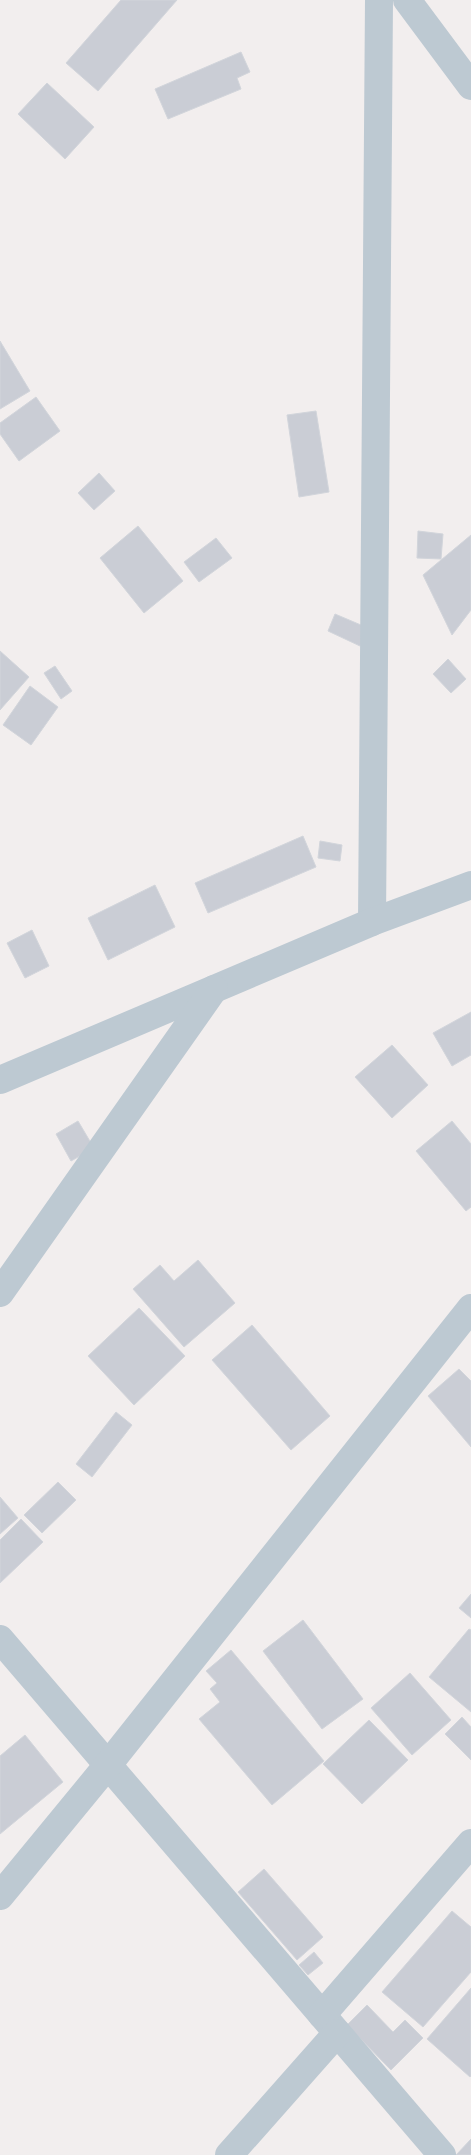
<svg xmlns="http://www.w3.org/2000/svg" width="471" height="2155" viewBox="0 0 471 2155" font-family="'Titillium Web',sans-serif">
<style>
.building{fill:#cacdd5;stroke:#d2d5db}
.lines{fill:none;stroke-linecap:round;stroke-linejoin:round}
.minor{stroke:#bdc9d2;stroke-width:28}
</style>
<rect width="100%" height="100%" fill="#f2eeee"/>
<g class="building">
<polygon points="121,0 177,0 98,91 66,63"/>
<polygon points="241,52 250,72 237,78 241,89 168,119 155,89"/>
<polygon points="47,83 94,127 65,159 18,114"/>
<polygon points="0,341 30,391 0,409"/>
<polygon points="36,397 60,431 19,461 0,434 0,423"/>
<polygon points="316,411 329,492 299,497 287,415"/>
<polygon points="99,473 115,491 94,510 78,493"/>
<polygon points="138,526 183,581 144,613 100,558"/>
<polygon points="418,531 443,534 441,559 417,558"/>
<polygon points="471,535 471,610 452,635 423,575"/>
<polygon points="216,538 232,558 199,582 184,562"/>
<polygon points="335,614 368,628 360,646 328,631"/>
<polygon points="0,651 29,677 0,710"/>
<polygon points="448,659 466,679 451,693 433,674"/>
<polygon points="55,666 72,691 61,699 44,673"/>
<polygon points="30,686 58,707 31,745 3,725"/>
<polygon points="303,836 316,867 208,913 195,883"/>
<polygon points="320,841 342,845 340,861 318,858"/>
<polygon points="155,885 175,927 108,960 88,918"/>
<polygon points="32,930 49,966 25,978 7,943"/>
<polygon points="471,1012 471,1055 452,1066 433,1033"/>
<polygon points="392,1045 428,1085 392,1118 355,1077"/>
<polygon points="78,1121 94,1148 71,1161 56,1134"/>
<polygon points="452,1121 471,1144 471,1207 466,1211 416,1151"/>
<polygon points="198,1260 235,1303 184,1347 133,1289 160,1265 174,1281"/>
<polygon points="139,1308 185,1356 134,1405 88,1356"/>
<polygon points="252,1325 330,1416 291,1450 212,1360"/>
<polygon points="459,1369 471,1381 471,1447 428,1396"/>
<polygon points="116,1412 132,1425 92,1477 76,1464"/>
<polygon points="58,1482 76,1500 42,1533 24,1515"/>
<polygon points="0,1497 18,1518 0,1534"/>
<polygon points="21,1519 43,1542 0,1583 0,1540"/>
<polygon points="471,1594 471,1618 459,1608"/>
<polygon points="303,1620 363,1699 322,1729 263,1651"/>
<polygon points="469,1629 471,1630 471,1712 429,1677"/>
<polygon points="231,1650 324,1761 272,1805 199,1719 220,1702 210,1689 217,1683 206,1671"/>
<polygon points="410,1673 451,1720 412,1755 371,1708"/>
<polygon points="462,1717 471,1727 471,1760 445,1734"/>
<polygon points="369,1720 408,1760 362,1804 323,1764"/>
<polygon points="25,1735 63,1782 0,1834 0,1756"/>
<polygon points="264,1869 323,1937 297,1960 238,1892"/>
<polygon points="452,1911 471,1927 471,1972 423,2027 382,1992"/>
<polygon points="314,1952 323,1963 308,1975 299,1965"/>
<polygon points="471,1988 471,2076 470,2077 427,2039"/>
<polygon points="367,2005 393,2032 405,2020 423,2038 391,2070 347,2025"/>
<polygon points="471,2139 471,2155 456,2155"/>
</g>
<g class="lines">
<g class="minor">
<polyline points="407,0 471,86"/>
<polyline points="372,922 379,0"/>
<polyline points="0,1080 372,922 471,885"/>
<polyline points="0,1293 214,989"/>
<polyline points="0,1639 442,2155"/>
<polyline points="0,1896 107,1766 471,1308"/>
<polyline points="322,2015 471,1843"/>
<polyline points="229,2155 337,2033"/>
</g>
</g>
</svg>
